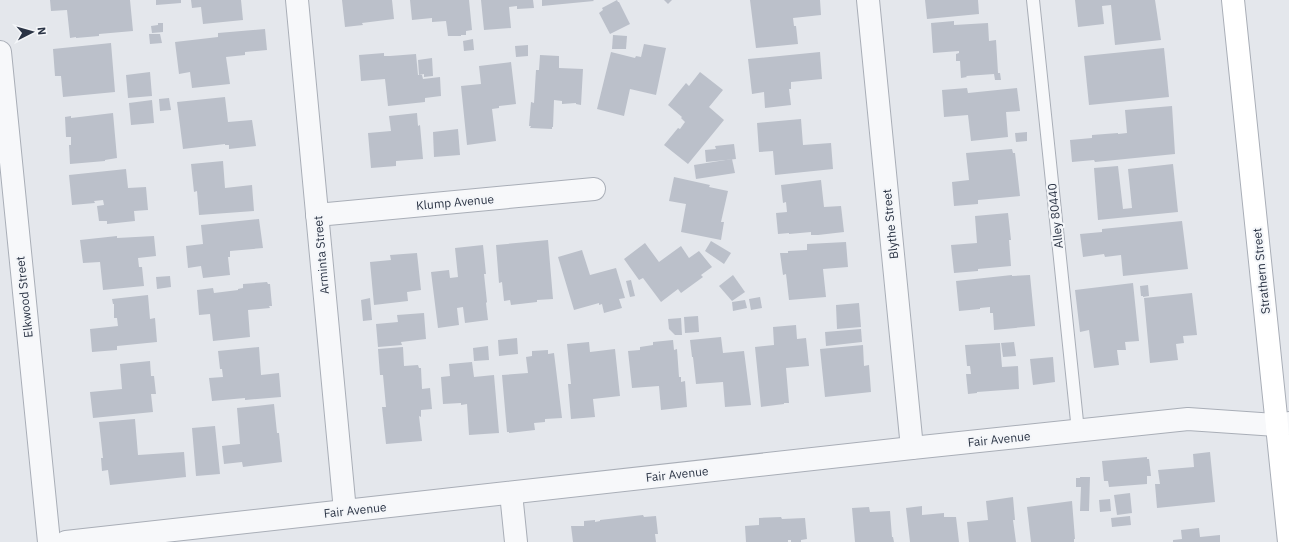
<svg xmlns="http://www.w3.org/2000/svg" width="1289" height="542" viewBox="0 0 1289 542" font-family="'IBM Plex Sans',sans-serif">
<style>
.building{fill:#bbc0ca}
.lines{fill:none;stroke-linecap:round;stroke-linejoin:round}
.service-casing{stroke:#a9aeb7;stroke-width:14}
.minor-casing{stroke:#a9aeb7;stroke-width:24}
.secondary-casing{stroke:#a9aeb7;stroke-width:24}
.service{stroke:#f7f8fa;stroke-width:12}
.minor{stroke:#f7f8fa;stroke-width:22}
.secondary{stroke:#fff;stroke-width:22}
.labels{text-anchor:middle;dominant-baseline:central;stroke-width:4;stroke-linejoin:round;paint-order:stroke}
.street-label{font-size:12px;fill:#2b3445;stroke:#f4f6f9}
</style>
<rect width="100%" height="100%" fill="#e4e7ec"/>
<g class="building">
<polygon points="50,0 130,0 133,31 99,34 99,36 76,38 76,37 70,38 67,10 51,11"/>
<polygon points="156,0 181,0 181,3 156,5"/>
<polygon points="191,0 241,0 243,20 203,24 201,7 192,8"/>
<polygon points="342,0 392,0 394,19 362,23 363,25 345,27"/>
<polygon points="410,0 469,0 472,30 466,31 466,35 461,35 461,36 448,36 446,21 432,22 432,18 412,20"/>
<polygon points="481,0 533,0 534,8 517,9 517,6 509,7 511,28 484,30"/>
<polygon points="542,0 593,0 594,1 542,6"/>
<polygon points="617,0 618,2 619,2 630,24 610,34 599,13 603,10 602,8"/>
<polygon points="664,0 672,0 668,4"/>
<polygon points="750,0 820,0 821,15 793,18 794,26 796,26 798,44 756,48"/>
<polygon points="925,0 978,0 979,14 927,19"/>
<polygon points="1075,0 1155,0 1161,40 1115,45 1111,5 1102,6 1104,24 1078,27"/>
<polygon points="954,21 954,25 988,23 989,41 996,40 998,73 1000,73 1001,80 995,80 994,74 966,76 967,77 961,78 960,61 956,61 956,54 959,53 959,51 933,53 931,23"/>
<polygon points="158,23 163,23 163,32 152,33 151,26 158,25"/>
<polygon points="265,29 267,50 245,52 245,55 226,57 230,84 192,88 190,72 179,74 175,42 218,37 218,33"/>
<polygon points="149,34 160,34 162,43 150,44"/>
<polygon points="613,35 627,36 626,49 612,49"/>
<polygon points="473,39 474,50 464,51 463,41"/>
<polygon points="111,43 115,92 63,97 61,76 55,76 53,49"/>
<polygon points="644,44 666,48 656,95 630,89 624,116 597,109 611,52 635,58 636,56 641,57"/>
<polygon points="528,45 528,56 516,57 515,46"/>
<polygon points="1164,48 1169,97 1089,105 1084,56"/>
<polygon points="820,52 822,79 791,82 791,89 789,89 791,105 765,108 764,92 752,94 748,59"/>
<polygon points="384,53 384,56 390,56 416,54 418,75 422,75 423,79 440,77 441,96 425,98 425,102 388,106 385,79 361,81 359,55"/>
<polygon points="540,55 559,56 559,68 583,69 581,105 576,104 576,103 562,104 562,101 554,100 553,127 552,127 552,129 530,128 531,126 529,126 531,102 534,103 536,70 539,70"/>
<polygon points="432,58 433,76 424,77 424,74 419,75 418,60"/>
<polygon points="511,62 516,104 499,106 499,108 492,109 496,141 467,145 461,86 481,84 479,66"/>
<polygon points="150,72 152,96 128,98 126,75"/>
<polygon points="700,72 723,90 709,107 724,120 688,164 664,145 678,128 680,129 685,122 681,118 682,117 668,105 686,83 689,86"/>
<polygon points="967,88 968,93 1017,88 1020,111 1006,112 1008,137 971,141 968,115 944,117 942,90"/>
<polygon points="225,97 228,122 252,120 256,146 229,149 229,145 225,145 225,144 183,149 177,102"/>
<polygon points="169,98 171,110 160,111 159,99"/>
<polygon points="152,100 154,123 131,125 129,103"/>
<polygon points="1172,106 1175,154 1095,162 1094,160 1072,162 1070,140 1092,138 1092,135 1118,133 1118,134 1127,133 1125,110"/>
<polygon points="113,113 117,158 105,160 105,161 70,164 69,145 71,145 71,137 66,137 65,117 71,116 71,118"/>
<polygon points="417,113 418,126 420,125 423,159 396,161 396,166 371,168 368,133 391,131 389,116"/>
<polygon points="801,119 803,145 831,143 833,169 775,175 773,151 759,152 757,123"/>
<polygon points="458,129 460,155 434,157 433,132"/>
<polygon points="1027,132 1027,141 1016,142 1015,133"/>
<polygon points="734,144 736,159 706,162 705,150 716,149 715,146"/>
<polygon points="1012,149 1013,153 1015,153 1020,196 978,200 978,204 954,206 952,182 969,180 966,153"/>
<polygon points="732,159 735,173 696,179 694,165"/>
<polygon points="223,161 225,188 252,185 254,211 199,215 197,191 194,192 191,164"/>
<polygon points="1173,164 1178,212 1098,220 1094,168 1118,166 1123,209 1132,208 1128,169"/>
<polygon points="126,169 128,188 146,187 148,210 134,211 135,221 107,224 107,221 99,221 97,206 104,205 103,200 94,201 95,203 72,205 69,175"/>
<polygon points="674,177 710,185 709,187 728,191 721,222 724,222 721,240 681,232 686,204 669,201"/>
<polygon points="821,180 824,207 841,206 844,232 818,235 811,235 811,232 789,234 789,233 778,234 776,213 787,212 786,202 783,203 781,185"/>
<polygon points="1008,213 1011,240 1009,240 1011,266 978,269 978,271 954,273 951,245 977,243 975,216"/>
<polygon points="259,219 263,248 230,251 230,257 228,257 230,275 203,278 201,266 188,268 186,246 203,244 201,225"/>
<polygon points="1182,221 1188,269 1123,276 1121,255 1105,257 1104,254 1083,257 1080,234 1102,232 1102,229"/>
<polygon points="117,236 117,238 154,236 156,256 138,258 139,267 142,267 144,286 103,290 100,262 83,263 80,240"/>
<polygon points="548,240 553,299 537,300 537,302 511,305 510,300 504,301 502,282 499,283 496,245"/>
<polygon points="711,241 731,253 724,264 705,251"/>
<polygon points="846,242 848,267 823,269 826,297 789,300 786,274 783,275 780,253 788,253 788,251 807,250 807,244"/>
<polygon points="645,243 659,262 681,246 689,258 699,251 712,267 701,275 703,277 681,293 678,289 661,302 643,278 639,280 624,259"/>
<polygon points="483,245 486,274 484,274 487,302 486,303 488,320 465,323 463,307 457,308 459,325 438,328 431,272 449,270 450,278 458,277 455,248"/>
<polygon points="582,250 590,275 616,268 625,298 619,299 622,308 604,313 602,304 599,305 599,303 574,310 558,257"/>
<polygon points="417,253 421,290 407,292 408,301 374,305 370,262 391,260 390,255"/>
<polygon points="733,275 745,292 732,301 719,286"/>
<polygon points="1012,275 1012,276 1030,275 1035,326 994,330 993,313 990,313 990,307 980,308 980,309 959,311 956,281"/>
<polygon points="170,276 171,287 157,289 156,277"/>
<polygon points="631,280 635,296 630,297 626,281"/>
<polygon points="267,282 268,284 270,284 272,306 269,306 270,308 248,310 250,337 213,341 210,314 199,315 197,290 213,288 214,293 238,290 238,289 243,288 243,284"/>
<polygon points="1133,283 1139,341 1125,342 1126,350 1117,350 1119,365 1094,368 1089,330 1080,332 1075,290"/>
<polygon points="1148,285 1149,296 1143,297 1143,296 1141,296 1140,286"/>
<polygon points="1192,293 1197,335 1183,336 1184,343 1176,344 1178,360 1150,363 1144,298"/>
<polygon points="148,295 150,319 155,318 157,342 117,346 117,350 92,352 90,329 118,326 117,318 114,318 114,304 113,304 112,299"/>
<polygon points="760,297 762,308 751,310 749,299"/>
<polygon points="370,298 372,320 363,321 361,300"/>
<polygon points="745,300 747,308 733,311 732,302"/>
<polygon points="859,303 861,327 837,329 836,305"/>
<polygon points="424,313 426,339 401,342 402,345 378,347 376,324 398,322 397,315"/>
<polygon points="698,316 699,332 685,333 684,317"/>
<polygon points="681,318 682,335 675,335 669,329 668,319"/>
<polygon points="796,325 797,339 806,338 809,366 786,368 789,403 784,403 784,404 761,407 755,347 774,345 773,327"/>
<polygon points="861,329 862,342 826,346 825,332"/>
<polygon points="721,337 723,353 744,351 751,405 725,407 723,382 696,384 693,357 692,357 690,340"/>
<polygon points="517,338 518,354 499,356 498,340"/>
<polygon points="673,340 674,350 677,349 679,377 681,377 681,382 685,381 687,407 661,410 659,386 632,388 628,351 640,350 640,347 653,345 653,342"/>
<polygon points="589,342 590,352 615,349 620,396 593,399 595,417 571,419 568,384 571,384 567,344"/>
<polygon points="1014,342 1016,356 1003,357 1001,343"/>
<polygon points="1000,343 1002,367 1018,366 1019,389 977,392 977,393 968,394 966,374 971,374 970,366 967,366 965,345"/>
<polygon points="863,345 864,366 869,365 871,392 825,397 820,349"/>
<polygon points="488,346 489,360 474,361 473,348"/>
<polygon points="259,347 261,375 279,373 281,397 245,400 245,398 212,401 209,378 223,377 222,369 220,369 218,351"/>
<polygon points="403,347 404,366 418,365 419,368 421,368 422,389 430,388 432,409 421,410 421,417 419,416 422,441 386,444 382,407 386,407 383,375 380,375 378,349"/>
<polygon points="548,350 548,354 554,353 562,418 545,419 545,422 534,423 535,430 509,433 509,432 507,432 502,375 528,373 526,357 532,356 532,351"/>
<polygon points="1053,357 1055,382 1033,385 1030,359"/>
<polygon points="150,361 151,376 154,376 156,394 151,394 153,412 93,418 90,392 122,389 120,364"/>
<polygon points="472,362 474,377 494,375 499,433 469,435 467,404 461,405 461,403 443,404 441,377 450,376 449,364"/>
<polygon points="274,404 277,433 279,433 282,462 243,467 242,462 224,464 222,446 240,444 237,408"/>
<polygon points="135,419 138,455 184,452 186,477 110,485 108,470 102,471 101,458 103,458 99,422"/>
<polygon points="215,426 220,474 196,476 192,428"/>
<polygon points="1210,452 1215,502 1157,508 1155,484 1160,484 1158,470 1194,467 1193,454"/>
<polygon points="1147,457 1147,459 1149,459 1151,476 1147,476 1147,484 1109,487 1108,481 1104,481 1102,461"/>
<polygon points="1080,477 1090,477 1089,511 1080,511 1081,487 1076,487 1076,478 1080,478"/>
<polygon points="1130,493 1132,513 1117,515 1114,495"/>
<polygon points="1013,497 1015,520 1013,520 1016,542 969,542 967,522 988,520 986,501"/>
<polygon points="1110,499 1111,511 1100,512 1099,500"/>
<polygon points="1072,501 1075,539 1074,539 1074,542 1031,542 1027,507"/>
<polygon points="922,506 922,515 944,513 944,517 956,517 959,542 910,542 906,508"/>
<polygon points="869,507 870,512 890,511 892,537 893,537 894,542 855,542 852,508"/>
<polygon points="643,515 644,517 656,516 658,534 655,534 656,542 573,542 571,526 584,526 584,521 595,520 595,522 600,521 600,520"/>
<polygon points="1130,516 1131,525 1112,527 1111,518"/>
<polygon points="781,517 782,519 805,518 807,539 801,540 801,542 791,542 791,540 788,540 788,542 746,542 745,526 759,525 759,518"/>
<polygon points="1199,528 1200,537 1220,535 1220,542 1173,542 1173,540 1182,539 1181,530"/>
</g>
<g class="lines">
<g class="service-casing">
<polyline id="service" points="1033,0 1078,431"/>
</g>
<g class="minor-casing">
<g id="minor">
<polyline points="297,0 345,511"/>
<polyline points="868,0 912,448"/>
<polyline points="0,52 49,542"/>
<polyline points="317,215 594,189"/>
<polyline points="511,493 516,542"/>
<polyline points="66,542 912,448 1188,419 1277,425 1289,423"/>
</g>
</g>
<g class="secondary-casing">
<polyline id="secondary" points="1233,0 1289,542"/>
</g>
<use href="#service" class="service"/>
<use href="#minor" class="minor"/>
<use href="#secondary" class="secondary"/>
</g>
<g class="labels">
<g class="street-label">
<text transform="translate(455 202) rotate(-5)">Klump Avenue</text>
<text transform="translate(1055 216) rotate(-96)">Alley 80440</text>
<text transform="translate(890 224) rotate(-96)">Blythe Street</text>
<text transform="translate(321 255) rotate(-95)">Arminta Street</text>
<text transform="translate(1261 271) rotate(-96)">Strathern Street</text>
<text transform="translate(24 297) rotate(-96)">Elkwood Street</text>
<text transform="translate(999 439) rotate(-6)">Fair Avenue</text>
<text transform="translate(677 474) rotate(-6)">Fair Avenue</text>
<text transform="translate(355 510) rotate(-6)">Fair Avenue</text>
</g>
</g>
<g transform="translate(32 32) rotate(84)" stroke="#f4f6f9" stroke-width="3" paint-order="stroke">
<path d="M0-3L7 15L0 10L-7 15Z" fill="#2b3445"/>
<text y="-6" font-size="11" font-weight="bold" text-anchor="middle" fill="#2b3445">N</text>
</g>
</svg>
